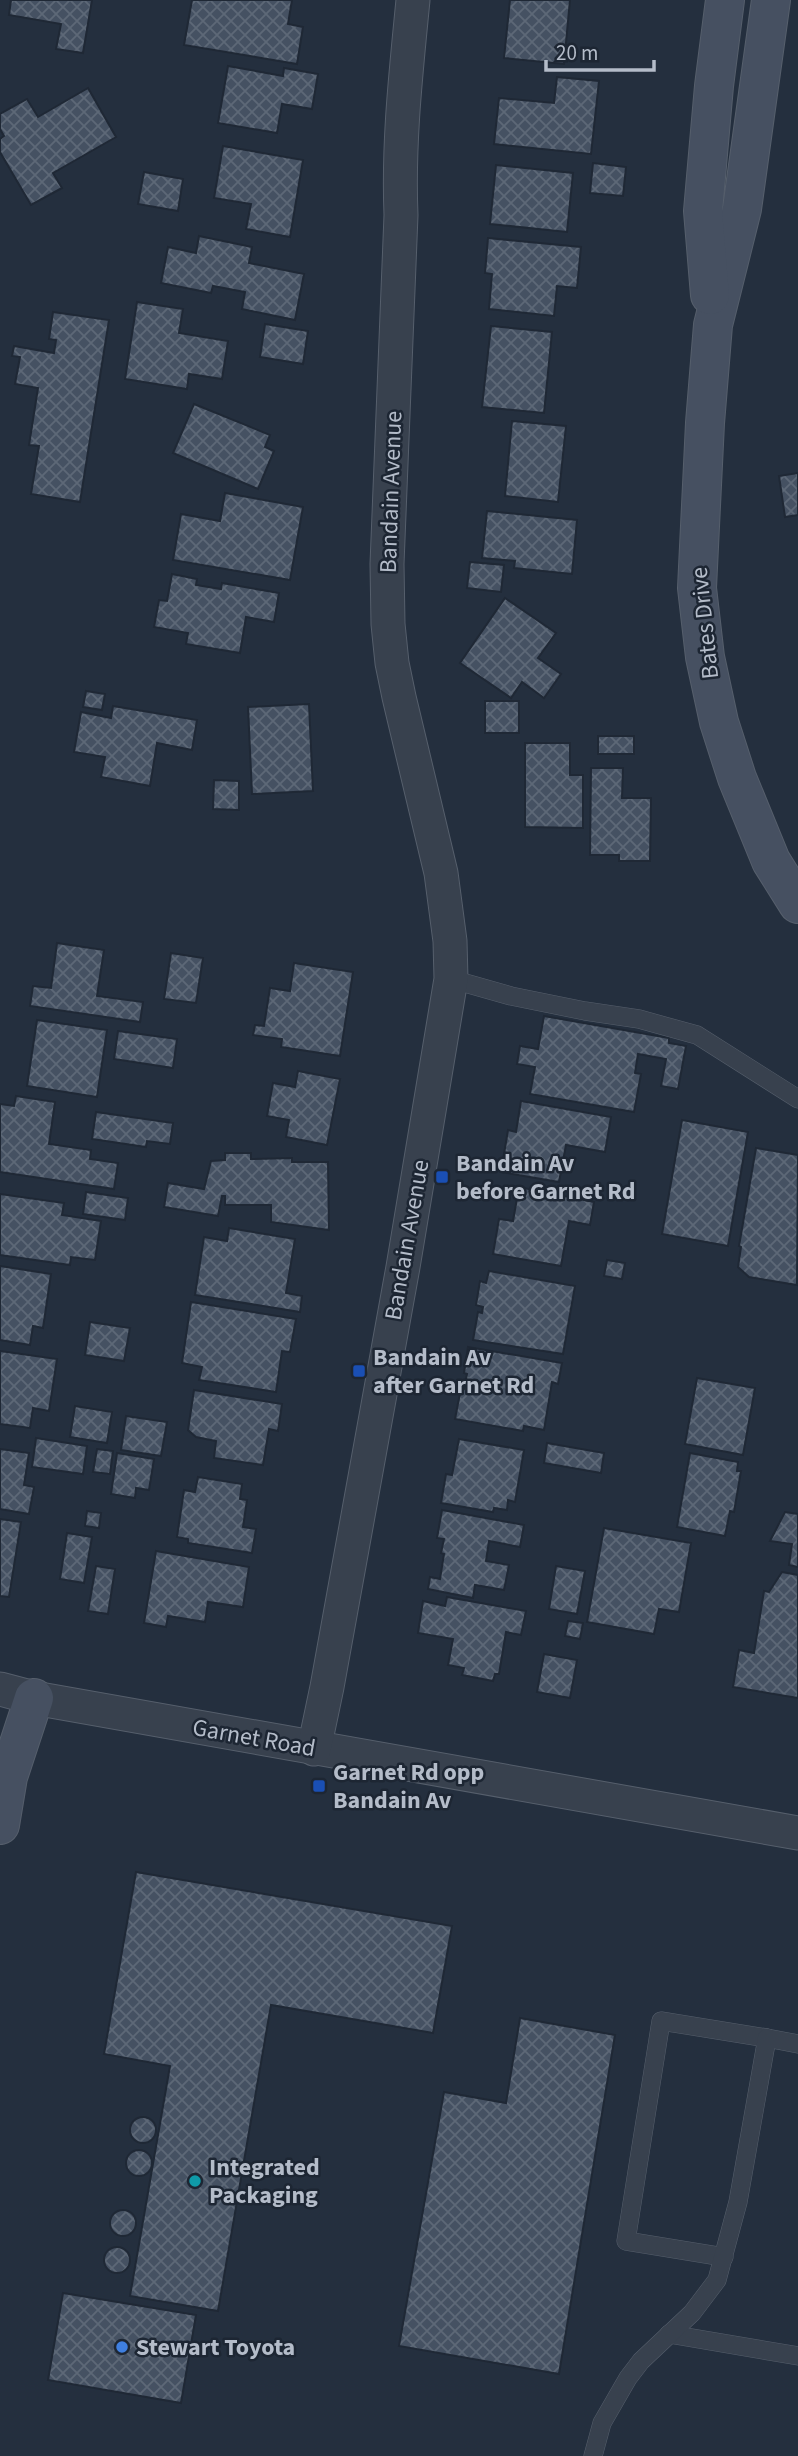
<svg xmlns="http://www.w3.org/2000/svg" width="798" height="2456" viewBox="0 0 798 2456" font-family="'Source Sans 3',sans-serif">
<style>
.building{fill:url(#building-cross-hatch);stroke:#1f2835;stroke-width:2}
.lines{fill:none;stroke-linecap:round;stroke-linejoin:round}
.lane-casing{stroke:#565f6c;stroke-width:19}
.street-casing{stroke:#565f6c;stroke-width:35}
.secondary-casing{stroke:#565f6c;stroke-width:40}
.lane{stroke:#38414e;stroke-width:18}
.street{stroke:#38414e;stroke-width:33}
.secondary{stroke:#465061;stroke-width:38}
.transit-dot{fill:#1a4fb4;stroke:#1d2633;stroke-width:2.5}
.culture-dot{fill:#0f9aa8;stroke:#1d2633;stroke-width:2.5}
.shop-dot{fill:#3f7fe0;stroke:#1d2633;stroke-width:2.5}
.labels{text-anchor:middle;dominant-baseline:central;stroke-width:5;stroke-linejoin:round;paint-order:stroke}
.street-label{font-size:24px;fill:#b4bcc9;stroke:#1d2633}
.poi-label{font-size:24px;font-weight:bold;fill:#b4bcc9;stroke:#1d2633;text-anchor:start}
</style>
<defs>
<pattern id="building-cross-hatch" width="8" height="8" patternUnits="userSpaceOnUse" patternTransform="scale(1.75)"><rect width="8" height="8" fill="#455162"/><path d="M0 0l8 8M0 8l8-8" fill="none" stroke="#5d6877"/></pattern>
</defs>
<rect width="100%" height="100%" fill="#242f3e"/>
<g class="building">
<polygon points="11,0 92,0 83,53 56,49 61,24 9,15"/>
<polygon points="192,0 292,0 288,24 303,27 297,64 184,45"/>
<polygon points="510,0 570,0 564,64 504,58"/>
<polygon points="228,66 283,76 284,68 318,74 312,109 282,104 277,133 218,123"/>
<polygon points="557,77 599,81 591,154 494,144 499,98 554,103"/>
<polygon points="88,88 116,137 53,173 62,188 31,205 0,152 0,139 4,136 0,129 0,114 27,99 38,117"/>
<polygon points="223,146 303,160 290,237 246,229 251,204 214,198"/>
<polygon points="593,163 626,167 623,196 590,193"/>
<polygon points="496,165 573,173 567,232 490,224"/>
<polygon points="144,172 183,179 178,211 138,204"/>
<polygon points="199,236 252,247 249,263 304,274 295,320 242,309 245,292 213,286 211,293 161,283 168,247 196,253"/>
<polygon points="488,238 581,247 577,288 557,286 554,316 489,309 492,274 485,273"/>
<polygon points="137,302 183,309 179,333 228,341 222,379 189,374 187,389 125,379"/>
<polygon points="53,312 109,320 80,502 31,494 39,446 29,445 38,388 15,384 20,357 12,356 14,346 54,353 56,340 49,339"/>
<polygon points="265,324 308,331 303,364 260,357"/>
<polygon points="491,326 552,332 544,413 482,407"/>
<polygon points="194,404 270,435 265,447 274,451 258,489 173,453"/>
<polygon points="512,421 566,426 558,502 505,496"/>
<polygon points="798,473 798,515 785,517 779,476"/>
<polygon points="225,493 303,507 290,580 173,560 181,514 220,521"/>
<polygon points="487,511 577,520 572,574 514,568 515,561 482,558"/>
<polygon points="470,562 504,565 501,592 467,588"/>
<polygon points="172,574 197,579 196,585 221,589 222,583 279,593 274,622 246,617 240,653 186,644 188,633 154,627 159,600 167,601"/>
<polygon points="505,598 556,633 538,658 561,674 544,698 522,682 511,698 460,663"/>
<polygon points="86,691 105,694 102,710 83,707"/>
<rect x="485" y="701" width="34" height="32"/>
<polygon points="309,704 313,791 252,794 248,707"/>
<polygon points="113,706 197,720 192,750 157,743 150,786 101,777 105,757 74,752 81,712 111,718"/>
<rect x="598" y="736" width="36" height="18"/>
<polygon points="525,743 570,743 570,775 583,775 583,828 525,827"/>
<polygon points="591,768 623,768 622,798 651,798 650,861 619,861 619,855 590,855"/>
<polygon points="214,780 239,781 239,810 213,809"/>
<polygon points="57,943 104,950 97,996 143,1002 140,1022 30,1006 33,986 51,988"/>
<polygon points="171,953 203,958 196,1003 164,999"/>
<polygon points="294,963 353,972 340,1056 281,1047 282,1039 253,1035 255,1025 264,1026 270,988 290,991"/>
<polygon points="544,1016 669,1038 669,1043 686,1046 678,1089 661,1086 666,1059 638,1054 635,1073 641,1074 634,1112 530,1094 535,1067 517,1064 520,1046 538,1049"/>
<polygon points="37,1020 107,1030 97,1097 27,1086"/>
<polygon points="118,1031 177,1039 173,1068 114,1059"/>
<polygon points="298,1071 340,1079 327,1145 286,1137 289,1120 267,1116 273,1083 295,1087"/>
<polygon points="16,1096 55,1102 49,1144 91,1150 90,1159 118,1163 114,1189 0,1172 0,1104 14,1106"/>
<polygon points="521,1101 611,1117 605,1152 566,1145 559,1182 501,1172 508,1130 516,1132"/>
<polygon points="96,1112 173,1123 170,1144 147,1141 146,1147 92,1139"/>
<polygon points="682,1120 748,1132 728,1246 662,1234"/>
<polygon points="756,1148 798,1155 797,1285 749,1277 738,1267 741,1247 739,1246"/>
<polygon points="225,1153 251,1153 251,1159 292,1158 292,1162 328,1162 329,1230 271,1222 271,1205 225,1205 225,1196 222,1196 218,1216 164,1207 168,1183 204,1189 211,1161 225,1160"/>
<polygon points="519,1187 594,1202 590,1225 569,1221 561,1266 493,1254 499,1219 513,1221"/>
<polygon points="86,1192 128,1198 125,1220 83,1214"/>
<polygon points="0,1194 64,1203 62,1215 101,1221 95,1260 71,1257 70,1265 0,1255"/>
<polygon points="229,1228 295,1239 286,1293 302,1296 300,1312 195,1295 204,1237 227,1241"/>
<polygon points="607,1260 625,1263 622,1279 604,1276"/>
<polygon points="0,1266 51,1274 43,1328 33,1326 30,1345 0,1340"/>
<polygon points="489,1271 575,1286 563,1354 473,1340 478,1312 482,1313 483,1307 476,1305 480,1281 486,1283"/>
<polygon points="191,1302 296,1319 290,1352 282,1351 276,1392 199,1380 202,1367 182,1363"/>
<polygon points="90,1322 130,1328 124,1361 85,1355"/>
<polygon points="468,1347 562,1363 558,1384 552,1382 544,1430 524,1426 523,1431 455,1419 461,1388 464,1389 467,1374 464,1373"/>
<polygon points="0,1351 57,1359 49,1411 33,1408 30,1428 0,1424"/>
<polygon points="697,1378 755,1388 743,1455 685,1444"/>
<polygon points="194,1390 282,1404 278,1431 269,1429 263,1465 214,1458 216,1441 196,1437 188,1430"/>
<polygon points="75,1406 112,1412 107,1443 70,1437"/>
<polygon points="126,1416 167,1422 161,1456 121,1450"/>
<polygon points="36,1438 87,1446 83,1474 32,1467"/>
<polygon points="459,1439 524,1450 515,1502 508,1500 507,1510 494,1508 493,1512 441,1503 446,1474 452,1475"/>
<polygon points="547,1443 604,1453 601,1473 544,1463"/>
<polygon points="0,1449 29,1453 24,1485 34,1487 29,1514 0,1509"/>
<polygon points="97,1449 113,1451 110,1474 93,1472"/>
<polygon points="117,1453 154,1459 149,1490 136,1488 135,1498 111,1494"/>
<polygon points="690,1453 738,1462 737,1471 741,1471 734,1512 730,1511 725,1536 677,1527"/>
<polygon points="198,1477 242,1484 240,1499 247,1500 243,1527 256,1529 252,1553 188,1543 188,1539 177,1537 184,1490 195,1492"/>
<polygon points="442,1510 524,1525 520,1547 489,1541 486,1561 509,1565 504,1590 475,1585 473,1598 428,1589 430,1577 440,1579 444,1554 441,1553 444,1539 437,1538"/>
<polygon points="87,1511 101,1513 99,1528 85,1526"/>
<polygon points="785,1512 798,1514 798,1567 789,1565 792,1544 770,1541"/>
<polygon points="0,1519 21,1522 9,1597 0,1596"/>
<polygon points="604,1528 691,1543 679,1612 659,1609 654,1634 587,1622"/>
<polygon points="67,1533 92,1537 84,1583 60,1579"/>
<polygon points="156,1551 249,1567 243,1607 208,1602 205,1622 168,1616 166,1627 144,1623"/>
<polygon points="96,1566 115,1569 108,1614 88,1611"/>
<polygon points="556,1566 585,1571 577,1614 549,1609"/>
<polygon points="782,1572 798,1575 798,1698 733,1687 739,1650 754,1653 764,1591 769,1592"/>
<polygon points="447,1597 526,1611 521,1635 506,1632 499,1674 495,1674 493,1681 462,1675 464,1668 448,1665 453,1639 418,1633 423,1601 445,1606"/>
<polygon points="568,1621 583,1623 580,1639 565,1636"/>
<polygon points="544,1654 577,1660 570,1698 537,1692"/>
<polygon points="136,1872 452,1926 433,2033 271,2005 218,2311 130,2296 170,2066 104,2054"/>
<polygon points="520,2018 615,2035 559,2374 399,2346 444,2092 506,2103"/>
<circle cx="143" cy="2130" r="13"/>
<circle cx="139" cy="2163" r="13"/>
<circle cx="123" cy="2223" r="13"/>
<circle cx="117" cy="2260" r="13"/>
<polygon points="63,2293 196,2315 181,2403 48,2380"/>
</g>
<g class="lines">
<g class="lane-casing">
<g id="lane">
<polyline points="451,979 511,996 585,1011 639,1019 697,1035 798,1099"/>
<polyline points="724,2257 626,2241 661,2021 767,2038"/>
<polyline points="669,2334 798,2356"/>
<polyline points="593,2456 602,2423 628,2378 641,2361 692,2313 717,2280 738,2202 767,2038 798,2044"/>
</g>
</g>
<g class="street-casing">
<g id="street">
<polyline points="0,1689 34,1698 798,1833"/>
<path d="M314 1749 327 1687 403 1267 451 979 450 941 441 873 399 697 392 663 388 624 387 564 401 215C398 143 406 72 413 0"/>
</g>
</g>
<g class="secondary-casing">
<g id="secondary">
<polyline points="771,0 742,209 713,325 705,423 697,588 705,657 719,722 737,778 771,861 798,904"/>
<polyline points="710,295 703,211 714,86 725,0"/>
<polyline points="0,1825 8,1777 34,1698"/>
</g>
</g>
<use href="#lane" class="lane"/>
<use href="#street" class="street"/>
<use href="#secondary" class="secondary"/>
</g>
<g class="transit-dot">
<rect x="435" y="1170" width="14" height="14" rx="3.5"/>
<rect x="352" y="1364" width="14" height="14" rx="3.5"/>
<rect x="312" y="1779" width="14" height="14" rx="3.5"/>
</g>
<circle class="culture-dot" cx="195" cy="2181" r="7"/>
<circle class="shop-dot" cx="122" cy="2347" r="7"/>
<g class="labels">
<g class="street-label">
<text transform="translate(391 492) rotate(-88)">Bandain Avenue</text>
<text transform="translate(705 623) rotate(-96)">Bates Drive</text>
<text transform="translate(407 1240) rotate(-80)">Bandain Avenue</text>
<text transform="translate(254 1738) rotate(10)">Garnet Road</text>
</g>
<g class="poi-label">
<text x="456" y="1163">Bandain Av<tspan x="456" dy="28">before Garnet Rd</tspan></text>
<text x="373" y="1357">Bandain Av<tspan x="373" dy="28">after Garnet Rd</tspan></text>
<text x="333" y="1772">Garnet Rd opp<tspan x="333" dy="28">Bandain Av</tspan></text>
<text x="209" y="2167">Integrated<tspan x="209" dy="28">Packaging</tspan></text>
<text x="136" y="2347">Stewart Toyota</text>
</g>
</g>
<path d="M546 60v10h108v-10" fill="none" stroke="#b4bcc9" stroke-width="3.5"/>
<text x="556" y="60" font-size="21" fill="#b4bcc9" stroke="#1d2633" stroke-width="5" paint-order="stroke">20 m</text>
</svg>
